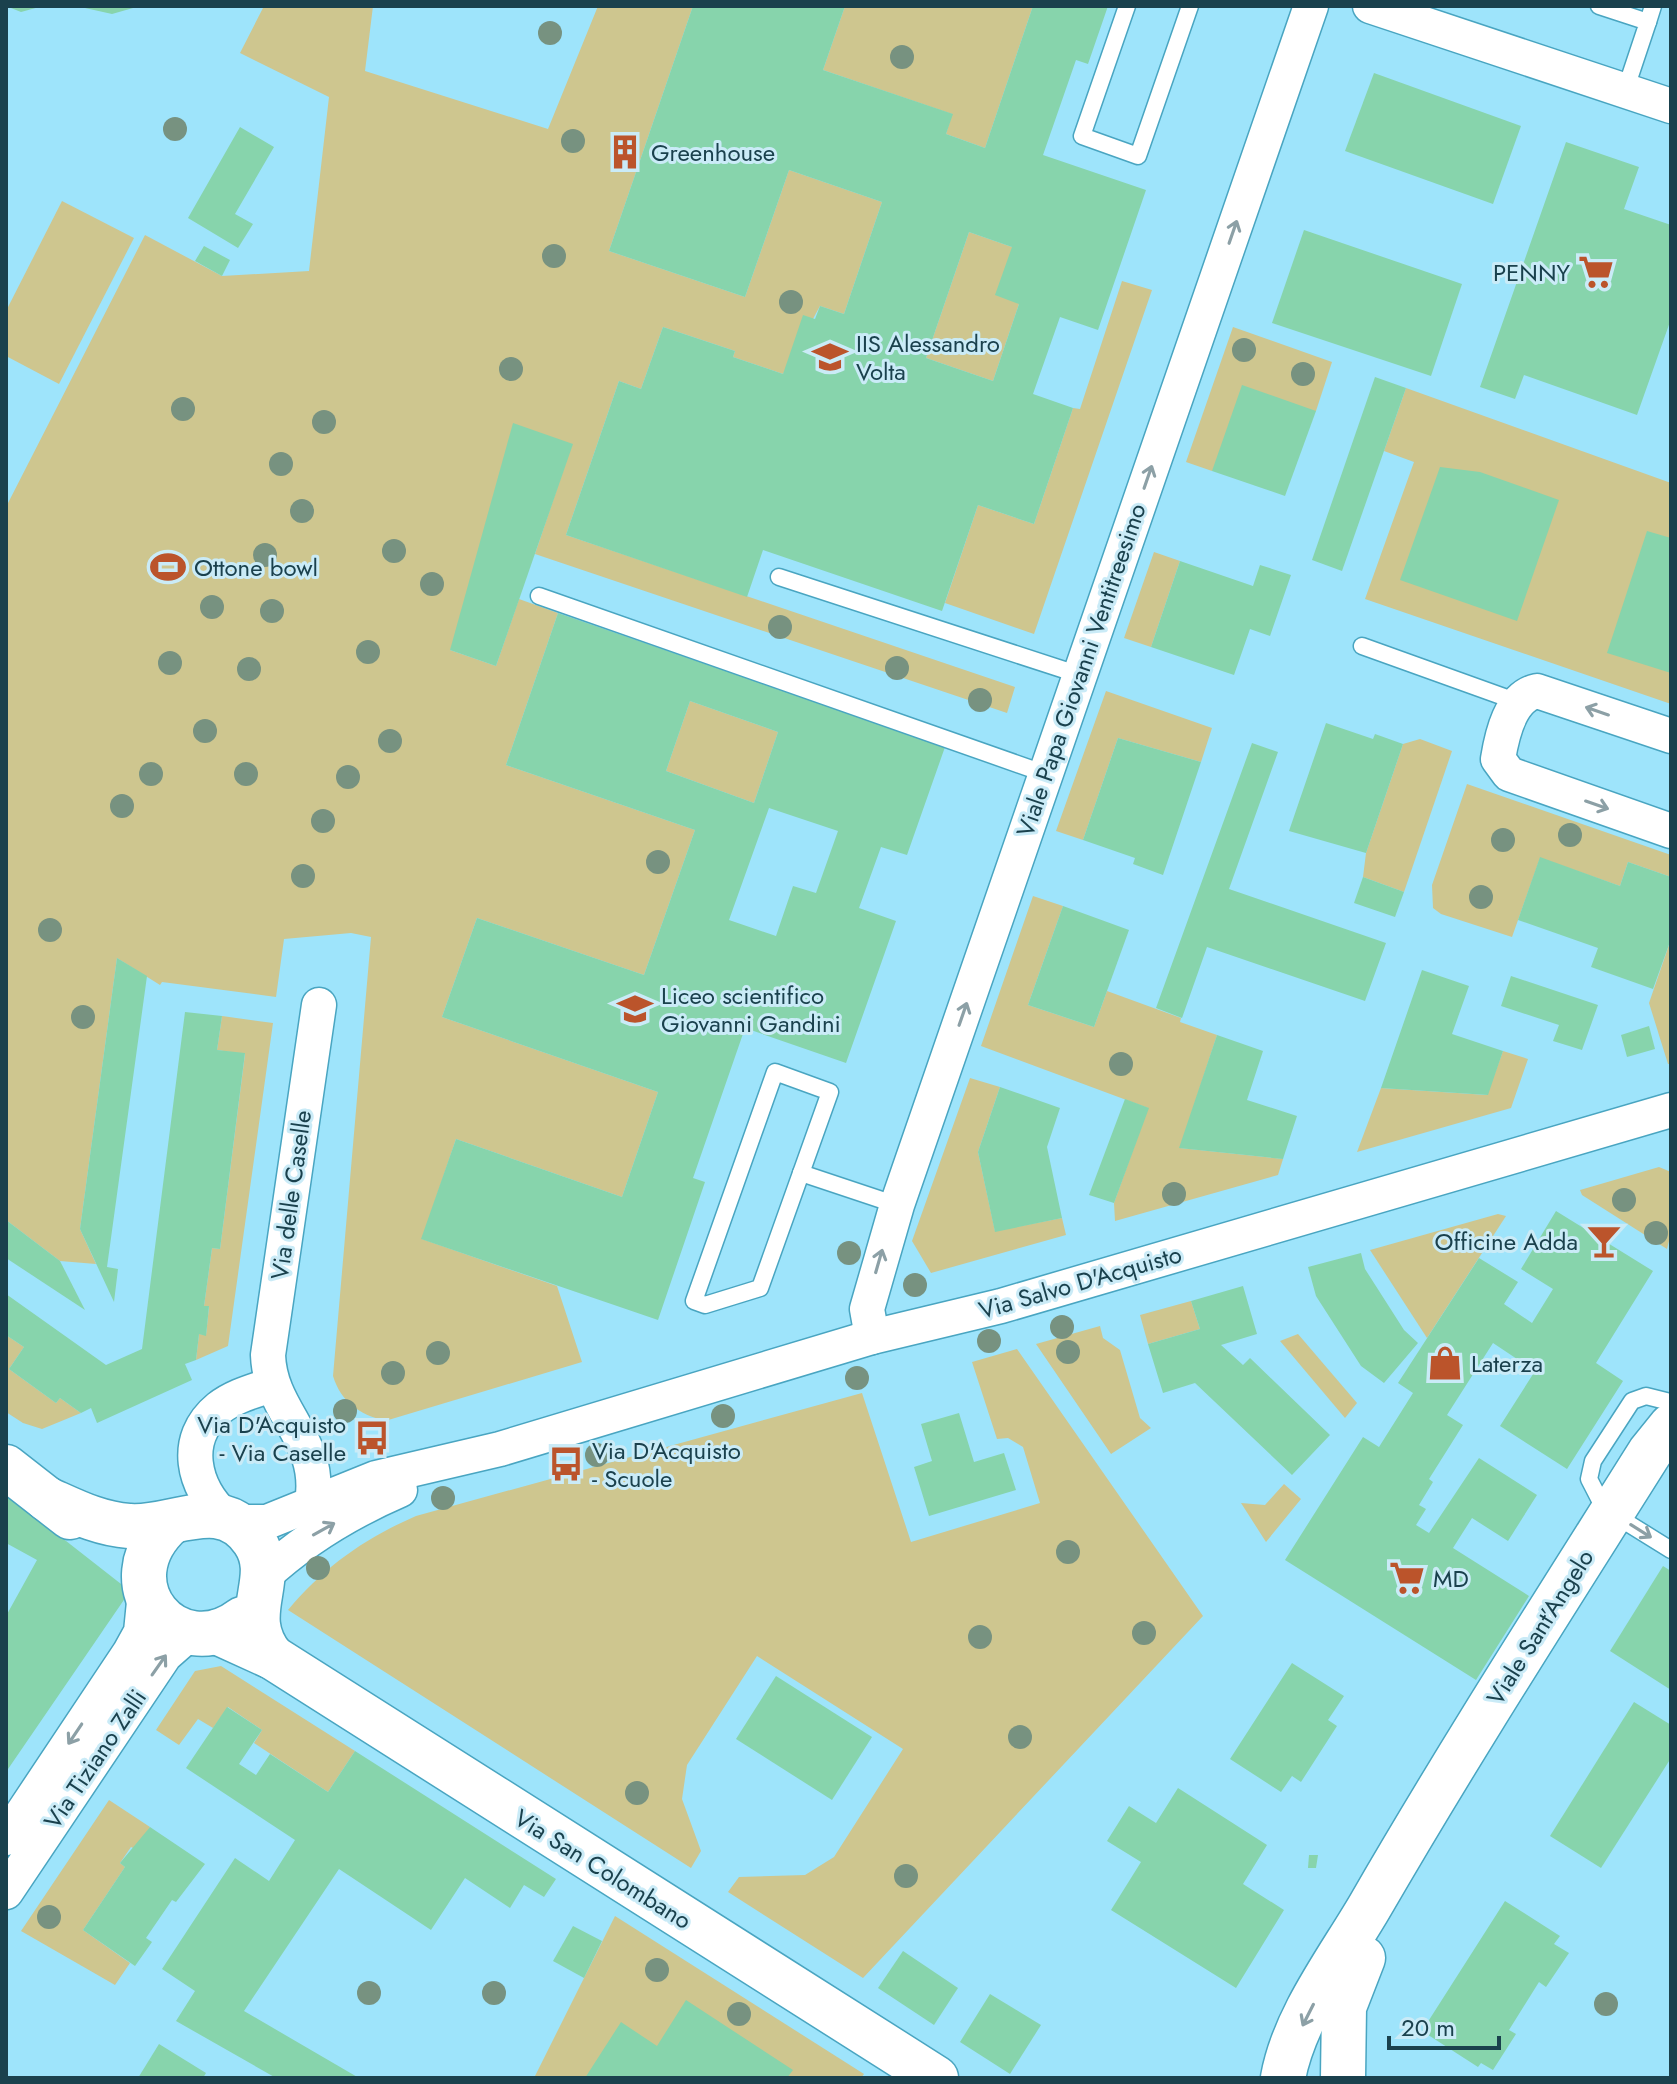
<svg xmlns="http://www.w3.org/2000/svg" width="1677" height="2084" viewBox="0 0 1677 2084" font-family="Jost,sans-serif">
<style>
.green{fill:#cec68f}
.building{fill:#87d4ac;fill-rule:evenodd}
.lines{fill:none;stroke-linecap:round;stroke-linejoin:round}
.lane-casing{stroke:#49a5c1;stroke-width:19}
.street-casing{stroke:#49a5c1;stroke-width:37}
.secondary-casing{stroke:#49a5c1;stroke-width:47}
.lane{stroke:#fff;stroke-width:16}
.street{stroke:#fff;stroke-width:34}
.secondary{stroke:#fff;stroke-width:44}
.tree{fill:#779280}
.oneway{stroke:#8ca0a6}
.labels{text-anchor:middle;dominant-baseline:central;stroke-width:6;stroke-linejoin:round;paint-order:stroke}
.poi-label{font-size:24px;fill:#1a414d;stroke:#caebf7;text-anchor:start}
.street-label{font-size:24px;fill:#1a414d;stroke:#caebf7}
</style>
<rect width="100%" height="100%" fill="#9ee4fb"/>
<g class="green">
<path d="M264 6H373L365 71 548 129 598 6H693L609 251 745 297 789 170 882 202 844 314 820 306 783 374 733 357 735 351 663 327 641 389 619 381 566 535 1015 687 1007 713 535 554 572 444 450 650 496 666 519 599 558 613 506 765 695 830 644 975 477 918 442 1017 658 1092 622 1197 456 1139 422 1239 557 1286 582 1362 385 1421C359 1414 341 1402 333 1376L371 937 351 933 284 939 276 997 162 982 160 985 117 958 80 1229 96 1264 60 1261 6 1220V507L145 235 222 276 309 271 329 97 240 53Z"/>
<polygon points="845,6 1033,6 985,148 946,134 952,114 823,70"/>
<polygon points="62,201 134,238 59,384 6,356 6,311"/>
<polygon points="969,232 1012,247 1019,304 993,381 926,358"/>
<polygon points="1122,281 1152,290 1034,634 945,603 978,505 1034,524 1073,408 1080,409"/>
<polygon points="1233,327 1332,362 1316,411 1212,471 1186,462"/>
<polygon points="1406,388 1671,483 1671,704 1365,599 1414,462 1384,451"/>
<polygon points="1154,552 1180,561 1151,647 1124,638"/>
<polygon points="1106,691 1212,728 1201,762 1118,738 1083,840 1056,831"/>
<polygon points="690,701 778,732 754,803 666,771"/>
<polygon points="1420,739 1452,751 1404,892 1363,877 1366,853 1403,744"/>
<polygon points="1467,784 1671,855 1671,877 1628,862 1620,886 1540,858 1512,937 1441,914 1433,908 1432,885"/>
<polygon points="1033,896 1063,906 1028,1005 1094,1027 1107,991 1181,1018 1180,1022 1217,1035 1180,1148 1283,1159 1278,1175 1115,1221 1114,1203 1148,1108 981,1046"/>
<polygon points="1671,939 1671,1064 1668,1064 1649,1003"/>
<polygon points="222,1016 273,1023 228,1346 196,1360 199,1334 206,1335 209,1307 204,1306 212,1248 220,1249 245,1054 217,1050"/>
<polygon points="1503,1051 1528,1059 1511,1108 1357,1152 1381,1088 1487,1095"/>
<polygon points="970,1078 1000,1087 978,1152 995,1231 1062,1218 1066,1235 931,1273 912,1241"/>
<polygon points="1659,1167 1671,1172 1671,1233 1667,1249 1582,1195 1580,1190"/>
<polygon points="1498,1214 1506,1216 1427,1338 1370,1250"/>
<polygon points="1191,1301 1200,1329 1148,1344 1140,1315"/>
<polygon points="1100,1326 1103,1338 1120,1350 1140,1418 1151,1428 1111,1454 1036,1344"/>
<polygon points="1298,1334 1357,1403 1345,1418 1280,1341"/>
<polygon points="6,1335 24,1347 9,1369 56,1403 60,1398 81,1413 42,1429 23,1423 6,1412"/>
<path d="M1017 1349 1203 1616 863 1978 728 1892 739 1877 805 1875 834 1857 903 1749 757 1656 687 1765 682 1799 701 1851 691 1868 288 1610C324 1567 365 1538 416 1516L862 1393 911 1542 1040 1503 1023 1447 1008 1438 997 1439 972 1362Z"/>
<polygon points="1284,1484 1301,1499 1266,1542 1241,1503 1265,1505"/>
<polygon points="221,1666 355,1751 328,1792 254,1743 262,1730 228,1707 213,1728 198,1719 179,1745 156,1730 195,1671"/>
<polygon points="109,1800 150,1827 135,1849 131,1847 120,1863 125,1867 83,1930 130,1963 115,1985 21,1931"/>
<polygon points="615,1916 864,2074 861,2078 534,2078"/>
</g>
<g class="building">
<polygon points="6,6 43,6 21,12"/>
<polygon points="76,6 140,6 112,14"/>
<path d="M693 6H845L823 70 953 114 946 134 985 148 1033 6H1108L1088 64 1076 60 1043 155 1146 190 1098 330 1060 317 1033 394 1073 408 1034 524 978 505 942 611 763 550 747 597 566 535 619 381 641 389 663 327 735 351 733 357 783 374 803 315 815 319 820 306 844 314 882 202 789 170 745 297 609 251ZM969 232 1012 247 995 295 1019 304 993 381 926 358Z"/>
<polygon points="1374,73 1521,126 1493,204 1345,151"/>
<polygon points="240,127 274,147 235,214 253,224 238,248 188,218"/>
<polygon points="621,142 635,148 630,162 615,157"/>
<polygon points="1566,142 1639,167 1624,209 1671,225 1671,319 1637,415 1524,375 1515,399 1480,387"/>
<polygon points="1304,230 1462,284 1431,376 1272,323"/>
<polygon points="204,246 230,260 222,276 195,261"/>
<polygon points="1375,377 1406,388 1342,571 1312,560"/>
<polygon points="1242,385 1316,411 1285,496 1212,471"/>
<polygon points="513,423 573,444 496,666 450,650"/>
<polygon points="1440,467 1480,472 1559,500 1517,621 1400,580"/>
<polygon points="1647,531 1671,538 1671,673 1607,653"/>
<polygon points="1180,561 1253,586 1260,565 1291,575 1270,636 1250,629 1234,675 1151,647"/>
<path d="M558 613 945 747 907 855 881 847 859 908 896 921 846 1063 745 1028 693 1178 705 1182 658 1320 421 1239 456 1139 622 1197 658 1092 442 1017 477 918 644 975 695 830 506 765ZM690 701 778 732 754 803 666 771ZM769 808 838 831 816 893 793 886 776 936 729 920Z"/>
<polygon points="1326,723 1373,739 1375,734 1403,744 1366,853 1289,831"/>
<polygon points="1118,738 1201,762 1163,875 1133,864 1135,858 1083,840"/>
<polygon points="1252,743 1278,752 1229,889 1386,943 1365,1001 1207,947 1182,1018 1156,1008"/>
<polygon points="1540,857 1620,886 1628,862 1671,877 1671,939 1653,989 1591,967 1598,948 1518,920"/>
<polygon points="1363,877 1404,892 1395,917 1354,903"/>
<polygon points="1063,906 1129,930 1094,1027 1028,1005"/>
<polygon points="117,958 147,976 107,1267 118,1269 114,1302 80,1229"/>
<polygon points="1422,970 1469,986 1452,1034 1503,1051 1488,1095 1381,1088"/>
<polygon points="1511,976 1598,1005 1582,1050 1553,1041 1559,1025 1501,1006"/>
<polygon points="185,1012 222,1016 217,1050 245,1053 220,1249 212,1248 204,1306 209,1306 206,1336 199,1334 196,1360 185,1364 192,1380 97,1423 91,1408 81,1413 60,1398 56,1403 9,1369 24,1347 6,1335 6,1294 106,1365 142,1349"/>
<polygon points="1649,1026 1655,1049 1627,1057 1621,1035"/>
<polygon points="1217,1035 1263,1051 1247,1100 1297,1116 1283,1159 1179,1148"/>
<polygon points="1000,1087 1060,1108 1047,1147 1062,1218 995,1232 978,1152"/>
<polygon points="1125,1099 1149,1108 1114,1203 1089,1195"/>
<polygon points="1556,1211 1653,1271 1596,1363 1623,1381 1567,1469 1500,1426 1535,1371 1493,1343 1447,1415 1463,1425 1429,1479 1433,1482 1419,1505 1426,1509 1416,1525 1429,1533 1479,1458 1537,1495 1508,1541 1472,1518 1453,1548 1529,1596 1476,1680 1285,1560 1363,1437 1379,1447 1413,1393 1398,1383 1479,1258 1518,1282 1504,1304 1532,1323 1553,1289 1521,1269"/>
<polygon points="6,1220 60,1261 85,1310 6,1258"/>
<polygon points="1361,1253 1365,1269 1404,1330 1418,1343 1384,1383 1361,1366 1316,1296 1308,1267"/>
<polygon points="1243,1286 1257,1334 1221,1345 1243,1365 1250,1358 1330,1435 1292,1475 1195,1383 1163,1393 1148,1344 1200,1329 1191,1301"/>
<polygon points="959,1413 974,1462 1004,1453 1016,1490 929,1516 914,1467 932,1461 921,1424"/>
<polygon points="6,1494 130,1591 6,1772 6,1616 37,1560 6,1543"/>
<polygon points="1663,1566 1671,1571 1671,1690 1610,1651"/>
<polygon points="1292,1663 1344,1696 1328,1720 1337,1726 1301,1782 1292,1776 1281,1792 1230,1759"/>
<polygon points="776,1676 872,1737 832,1800 736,1739"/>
<polygon points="1634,1702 1671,1725 1671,1758 1601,1868 1550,1836"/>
<polygon points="227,1707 262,1730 239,1764 256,1775 270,1754 328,1792 355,1751 556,1879 544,1897 524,1885 510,1908 465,1878 431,1930 339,1869 244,2011 359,2078 276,2078 176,2021 195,1991 162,1969 235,1858 269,1881 295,1840 186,1768"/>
<polygon points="1178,1788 1267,1845 1243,1884 1284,1910 1236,1988 1111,1910 1141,1862 1107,1841 1129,1806 1156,1823"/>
<polygon points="150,1827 205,1864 176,1902 172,1900 146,1938 152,1942 135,1966 83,1930 125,1867 120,1863"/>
<polygon points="1309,1855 1318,1855 1316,1868 1308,1868"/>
<polygon points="1505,1901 1560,1936 1554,1944 1569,1953 1546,1987 1539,1982 1509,2030 1516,2034 1493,2070 1481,2063 1478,2067 1422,2031"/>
<polygon points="573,1926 602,1941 584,1978 553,1961"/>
<polygon points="903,1951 958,1988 934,2025 878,1988"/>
<polygon points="990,1994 1041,2025 1010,2074 960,2042"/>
<polygon points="686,2000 793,2070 787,2078 585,2078 621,2022 657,2046"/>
<polygon points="159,2044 206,2073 203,2078 138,2078"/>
</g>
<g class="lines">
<g class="lane-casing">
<g id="lane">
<polyline points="1127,6 1082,136 1138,156 1190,6"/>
<polyline points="1599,6 1648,22 1625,91"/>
<polyline points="1648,22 1653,6"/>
<polyline points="779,577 1080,675"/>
<polyline points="539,596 1046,774"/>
<polyline points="1362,646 1518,702"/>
<polygon points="775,1072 830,1092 760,1288 705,1305 694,1301"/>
<polyline points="801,1173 897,1205"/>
<polyline points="1607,1514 1589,1479 1593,1461 1632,1401 1646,1396 1670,1402"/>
<polyline points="1613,1514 1671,1550"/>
</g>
</g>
<g class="street-casing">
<g id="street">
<polyline points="1370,6 1671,106"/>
<path d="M1671 736 1537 691C1510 697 1502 735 1498 759L1509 774 1671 831"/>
<polyline points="872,1337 867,1309 897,1205 1311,6"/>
<path d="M312 1503C323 1438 270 1414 268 1355L319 1005"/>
<path d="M225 1517C193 1487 181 1439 219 1408 234 1396 254 1391 271 1385"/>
<polyline points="233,1522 267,1522 376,1478 500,1449 872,1337 1001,1306 1671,1110"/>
<path d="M263 1577C304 1539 349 1512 400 1490"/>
<polyline points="6,1838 130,1652 141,1632 145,1592"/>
<polyline points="6,1892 165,1655 190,1633"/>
</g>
</g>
<g class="secondary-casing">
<g id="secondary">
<polyline points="6,1467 70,1517"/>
<path d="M47 1499C74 1511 99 1524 129 1526 172 1530 221 1492 254 1541 280 1580 237 1613 272 1657"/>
<path d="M170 1523C104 1584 177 1668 242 1619"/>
<polyline points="217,1632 272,1657 936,2078"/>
<path d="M1283 2078C1294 2017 1339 1959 1370 1906 1459 1752 1555 1603 1650 1452L1671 1426"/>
<polyline points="1343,2078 1344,2007 1363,1958"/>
</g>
</g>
<use href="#lane" class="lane"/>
<use href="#street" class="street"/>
<use href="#secondary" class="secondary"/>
</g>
<g class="tree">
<circle cx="550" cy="33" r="12"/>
<circle cx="902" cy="57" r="12"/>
<circle cx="175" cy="129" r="12"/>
<circle cx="573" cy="141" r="12"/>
<circle cx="554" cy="256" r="12"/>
<circle cx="791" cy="302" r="12"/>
<circle cx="1244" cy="350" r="12"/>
<circle cx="511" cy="369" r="12"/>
<circle cx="1303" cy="374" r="12"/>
<circle cx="183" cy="409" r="12"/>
<circle cx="324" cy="422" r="12"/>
<circle cx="281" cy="464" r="12"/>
<circle cx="302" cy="511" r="12"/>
<circle cx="394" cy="551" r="12"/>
<circle cx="265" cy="555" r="12"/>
<circle cx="432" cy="584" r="12"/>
<circle cx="212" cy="607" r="12"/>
<circle cx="272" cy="611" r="12"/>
<circle cx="780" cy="627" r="12"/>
<circle cx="368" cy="652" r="12"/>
<circle cx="170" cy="663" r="12"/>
<circle cx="897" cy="668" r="12"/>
<circle cx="249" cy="669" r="12"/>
<circle cx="980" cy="700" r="12"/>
<circle cx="205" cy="731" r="12"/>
<circle cx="390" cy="741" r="12"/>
<circle cx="151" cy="774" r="12"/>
<circle cx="246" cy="774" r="12"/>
<circle cx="348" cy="777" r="12"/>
<circle cx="122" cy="806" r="12"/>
<circle cx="323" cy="821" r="12"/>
<circle cx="1570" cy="835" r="12"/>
<circle cx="1503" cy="840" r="12"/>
<circle cx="658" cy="862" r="12"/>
<circle cx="303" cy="876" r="12"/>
<circle cx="1481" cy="897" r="12"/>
<circle cx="50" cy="930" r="12"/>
<circle cx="83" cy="1017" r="12"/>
<circle cx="1121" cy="1064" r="12"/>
<circle cx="1174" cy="1194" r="12"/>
<circle cx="1624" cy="1200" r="12"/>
<circle cx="1656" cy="1233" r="12"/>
<circle cx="849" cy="1253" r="12"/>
<circle cx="915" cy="1285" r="12"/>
<circle cx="1062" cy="1327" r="12"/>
<circle cx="989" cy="1341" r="12"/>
<circle cx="1068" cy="1352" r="12"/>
<circle cx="438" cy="1353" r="12"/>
<circle cx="393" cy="1373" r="12"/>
<circle cx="857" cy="1378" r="12"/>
<circle cx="345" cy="1411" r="12"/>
<circle cx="723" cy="1416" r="12"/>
<circle cx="597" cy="1455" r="12"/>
<circle cx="443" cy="1498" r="12"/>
<circle cx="1068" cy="1552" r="12"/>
<circle cx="318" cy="1568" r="12"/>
<circle cx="1144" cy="1633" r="12"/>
<circle cx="980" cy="1637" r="12"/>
<circle cx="1020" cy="1737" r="12"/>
<circle cx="637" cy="1793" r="12"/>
<circle cx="906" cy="1876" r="12"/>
<circle cx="49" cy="1917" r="12"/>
<circle cx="657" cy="1970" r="12"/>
<circle cx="369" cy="1993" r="12"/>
<circle cx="494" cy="1993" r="12"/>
<circle cx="1606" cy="2004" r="12"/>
<circle cx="739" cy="2014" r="12"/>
</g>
<defs><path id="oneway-shaft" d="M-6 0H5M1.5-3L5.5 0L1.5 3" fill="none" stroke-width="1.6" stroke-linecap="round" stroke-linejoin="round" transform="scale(2)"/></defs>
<g class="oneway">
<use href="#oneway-shaft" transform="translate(1233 232) rotate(-71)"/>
<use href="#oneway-shaft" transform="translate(1148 477) rotate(-71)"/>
<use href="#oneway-shaft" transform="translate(1597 711) rotate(-161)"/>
<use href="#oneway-shaft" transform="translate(1597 805) rotate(19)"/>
<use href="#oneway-shaft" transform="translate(963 1014) rotate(-71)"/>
<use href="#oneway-shaft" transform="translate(879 1261) rotate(-74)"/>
<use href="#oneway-shaft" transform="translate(324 1529) rotate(-29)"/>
<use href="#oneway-shaft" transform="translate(1641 1531) rotate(32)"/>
<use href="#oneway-shaft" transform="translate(159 1665) rotate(-55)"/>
<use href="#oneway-shaft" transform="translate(75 1734) rotate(124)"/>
<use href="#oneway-shaft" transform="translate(1308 2015) rotate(117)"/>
</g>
<defs>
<g id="building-bare" transform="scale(2.76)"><path d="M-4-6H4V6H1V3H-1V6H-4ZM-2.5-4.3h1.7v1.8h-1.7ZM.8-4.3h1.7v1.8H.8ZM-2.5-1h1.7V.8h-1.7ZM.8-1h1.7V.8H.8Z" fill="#bb542b" stroke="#caebf7" stroke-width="2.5" paint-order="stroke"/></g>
<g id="supermarket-bare" transform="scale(2.76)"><path d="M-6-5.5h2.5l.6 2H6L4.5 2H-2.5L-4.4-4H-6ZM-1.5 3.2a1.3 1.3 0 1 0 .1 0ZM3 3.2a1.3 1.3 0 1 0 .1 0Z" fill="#bb542b" stroke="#caebf7" stroke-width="2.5" paint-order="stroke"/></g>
<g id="school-bare" transform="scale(2.76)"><path d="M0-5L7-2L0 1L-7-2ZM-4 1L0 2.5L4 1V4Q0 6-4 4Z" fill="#bb542b" stroke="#caebf7" stroke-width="2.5" paint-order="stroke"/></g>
<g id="stadium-bare" transform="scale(2.76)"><path d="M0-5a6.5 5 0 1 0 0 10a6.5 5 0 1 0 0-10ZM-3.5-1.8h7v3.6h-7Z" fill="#bb542b" stroke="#caebf7" stroke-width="2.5" paint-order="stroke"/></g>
<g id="bar-bare" transform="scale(2.76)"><path d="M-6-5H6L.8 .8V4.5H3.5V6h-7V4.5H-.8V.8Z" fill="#bb542b" stroke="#caebf7" stroke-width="2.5" paint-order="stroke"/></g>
<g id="shop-bare" transform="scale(2.76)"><path d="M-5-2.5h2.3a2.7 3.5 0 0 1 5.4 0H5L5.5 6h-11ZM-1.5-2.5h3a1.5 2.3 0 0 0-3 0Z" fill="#bb542b" stroke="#caebf7" stroke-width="2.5" paint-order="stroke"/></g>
<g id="bus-bare" transform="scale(2.76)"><path d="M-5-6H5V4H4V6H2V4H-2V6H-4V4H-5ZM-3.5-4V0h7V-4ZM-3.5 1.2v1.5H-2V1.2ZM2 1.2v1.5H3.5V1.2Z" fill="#bb542b" stroke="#caebf7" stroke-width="2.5" paint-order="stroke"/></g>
</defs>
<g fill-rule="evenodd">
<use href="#building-bare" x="625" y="152"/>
<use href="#supermarket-bare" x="1596" y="272"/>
<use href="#school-bare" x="830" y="357"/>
<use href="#stadium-bare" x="168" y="567"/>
<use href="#school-bare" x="635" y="1009"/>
<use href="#bar-bare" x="1604" y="1241"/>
<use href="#shop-bare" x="1445" y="1363"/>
<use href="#bus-bare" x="372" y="1438"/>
<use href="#bus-bare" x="566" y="1464"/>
<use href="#supermarket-bare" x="1407" y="1578"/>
</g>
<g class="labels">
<g class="poi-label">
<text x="651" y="152">Greenhouse</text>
<text x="1570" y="272" text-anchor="end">PENNY</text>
<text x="856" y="343">IIS Alessandro<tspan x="856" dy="28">Volta</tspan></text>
<text x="194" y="567">Ottone bowl</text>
<text x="661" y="995">Liceo scientifico<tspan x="661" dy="28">Giovanni Gandini</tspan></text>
<text x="1578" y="1241" text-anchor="end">Officine Adda</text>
<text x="1471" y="1363">Laterza</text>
<text x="346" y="1424" text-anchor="end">Via D'Acquisto<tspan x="346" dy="28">- Via Caselle</tspan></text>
<text x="592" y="1450">Via D'Acquisto<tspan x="592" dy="28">- Scuole</tspan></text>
<text x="1433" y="1578">MD</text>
</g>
<g class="street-label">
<text transform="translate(1081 670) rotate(-71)">Viale Papa Giovanni Ventitreesimo</text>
<text transform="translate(291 1195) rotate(-82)">Via delle Caselle</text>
<text transform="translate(1080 1282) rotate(-16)">Via Salvo D'Acquisto</text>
<text transform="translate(1540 1627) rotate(-58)">Viale Sant’Angelo</text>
<text transform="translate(95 1759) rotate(-56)">Via Tiziano Zalli</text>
<text transform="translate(603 1869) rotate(32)">Via San Colombano</text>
</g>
</g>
<rect width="1677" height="2084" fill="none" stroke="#1a414d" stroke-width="16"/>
<path d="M1389 2036v12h110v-12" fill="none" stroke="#1a414d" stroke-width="4"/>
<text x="1401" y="2036" font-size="24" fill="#1a414d" stroke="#caebf7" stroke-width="6" paint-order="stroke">20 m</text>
</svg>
